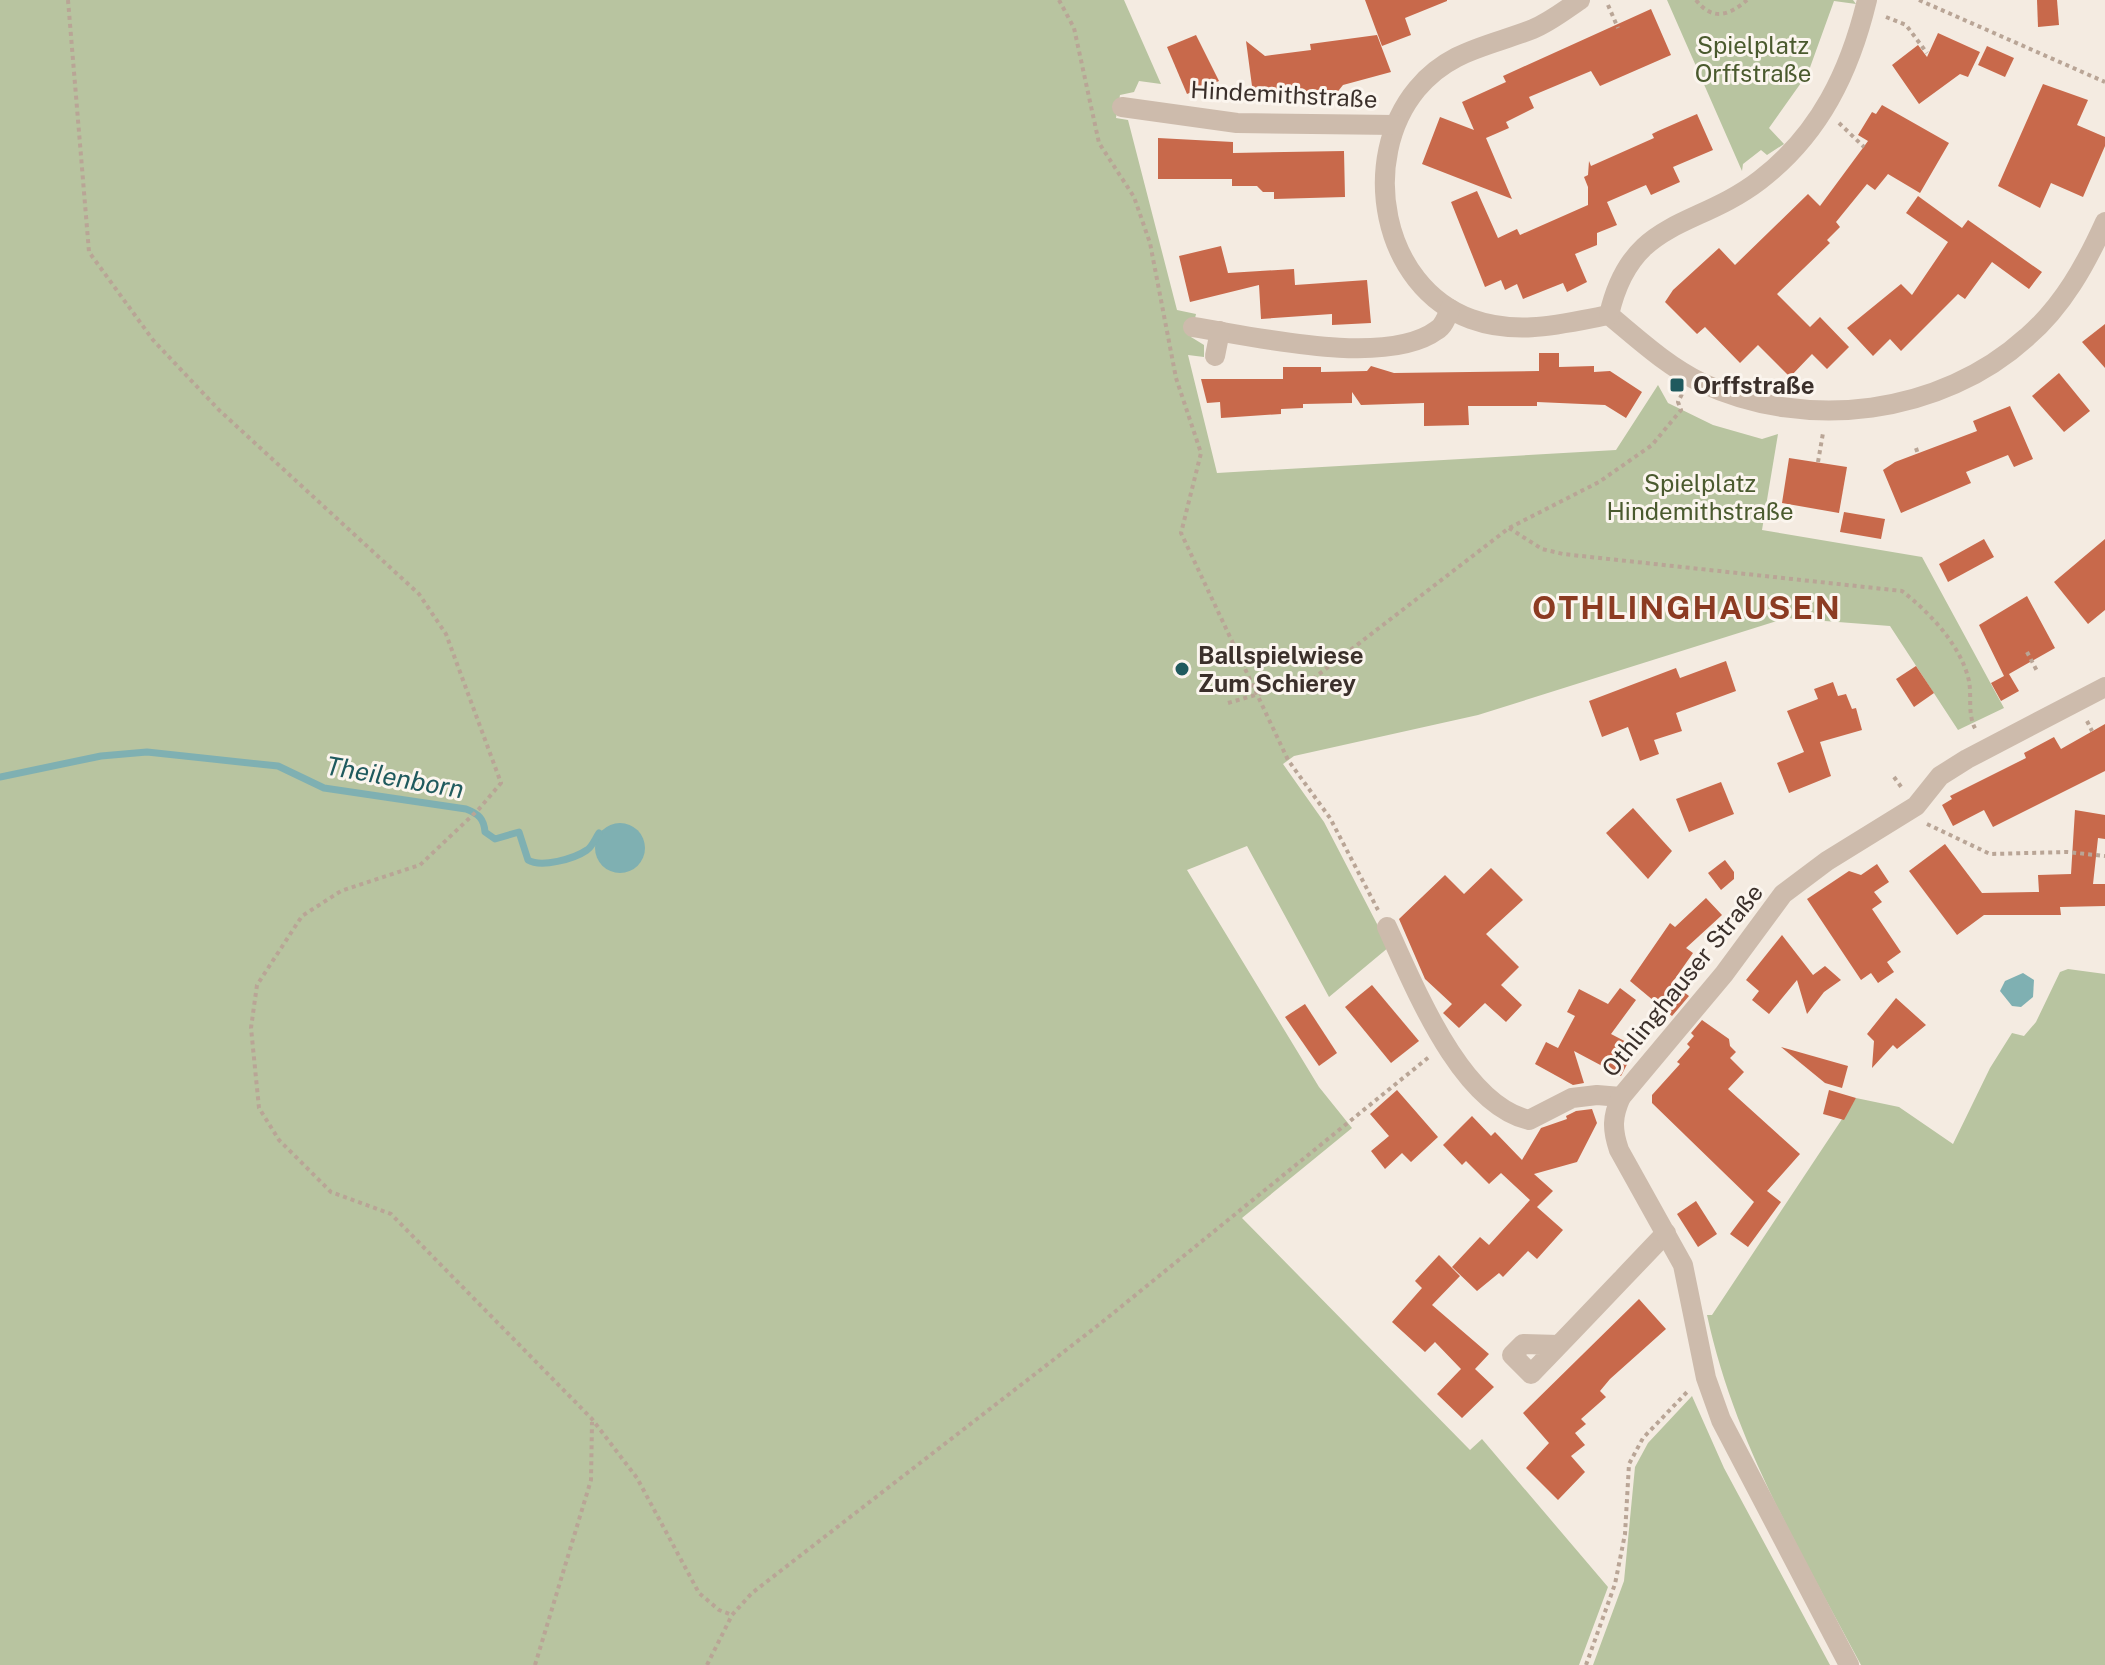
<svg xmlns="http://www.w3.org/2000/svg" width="2105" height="1665" viewBox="0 0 2105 1665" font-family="'Public Sans',sans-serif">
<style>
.green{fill:#b8c4a0}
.water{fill:#7fb0b2}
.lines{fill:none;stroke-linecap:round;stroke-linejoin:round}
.stream{stroke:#7fb0b2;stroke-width:7}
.building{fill:#c8694b}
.path{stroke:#b9a596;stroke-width:4;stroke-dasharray:4 4;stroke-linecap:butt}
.minor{stroke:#cdbbac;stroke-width:20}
.poi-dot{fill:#1f5a5e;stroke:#fbf5ee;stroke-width:3}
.labels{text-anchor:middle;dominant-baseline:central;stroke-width:6;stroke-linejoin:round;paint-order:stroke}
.park-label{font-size:24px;fill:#4a5a2e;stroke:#fbf5ee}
.street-label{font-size:24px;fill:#3b302b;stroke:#fbf5ee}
.poi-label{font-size:24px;font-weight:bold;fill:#3b302b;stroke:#fbf5ee;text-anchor:start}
.water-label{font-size:26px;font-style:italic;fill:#1f5a5e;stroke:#fbf5ee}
.district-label{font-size:32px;font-weight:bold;letter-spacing:2px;fill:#8c3b22;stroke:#fbf5ee}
</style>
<rect width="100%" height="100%" fill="#f4ebe1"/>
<g class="green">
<polygon points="0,0 1124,0 1161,84 1139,81 1134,92 1120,95 1116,118 1128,120 1177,310 1196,314 1191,337 1204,345 1204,357 1188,355 1217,473 1616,450 1658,385 1668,403 1713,425 1762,439 1778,434 1762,530 1922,557 2004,708 1958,730 1890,626 1786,618 1478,715 1294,756 1283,764 1324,822 1389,947 1329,997 1247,846 1187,870 1319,1087 1352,1128 1242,1218 1470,1450 1482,1439 1608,1587 1579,1665 0,1665"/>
<polygon points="1667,0 1853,0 1856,4 1834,1 1808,73 1769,128 1784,144 1767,155 1761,150 1743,164 1742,171"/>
<path d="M2068 969 2105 974V1665H1861C1800 1550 1735 1444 1707 1315H1712L1856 1098 1899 1107 1953 1144 1990 1068 2012 1033 2024 1036 2036 1022 2060 972Z"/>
<polygon points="1692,1396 1724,1468 1830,1665 1593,1665 1624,1581 1635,1467 1648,1443"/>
</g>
<g class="water">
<circle cx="620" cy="848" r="25"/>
<polygon points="2023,973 2034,980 2033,997 2021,1007 2012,1006 2000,991 2005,981"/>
</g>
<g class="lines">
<path class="stream" d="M0 777 101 756 147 752 278 766 324 788 466 809C479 814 484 819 485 832L495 839 519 832 528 860C541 868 574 859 587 850 592 847 595 839 599 833"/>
</g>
<g class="building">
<polygon points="1365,0 1447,0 1447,1 1405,18 1411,35 1382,46"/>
<polygon points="2037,0 2057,0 2059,25 2038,27"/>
<polygon points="1651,9 1671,55 1600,86 1591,71 1529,97 1534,108 1506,122 1509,128 1486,138 1512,199 1422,164 1440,117 1474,130 1462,102 1506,82 1503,76"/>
<polygon points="1938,33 1980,52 1968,77 1960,74 1919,104 1892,65 1918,45 1927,57"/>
<polygon points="1196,35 1219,81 1187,94 1167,47"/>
<polygon points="1377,35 1391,72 1343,85 1335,95 1330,91 1254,101 1246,41 1265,56 1311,50 1310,44"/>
<polygon points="1987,46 2014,58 2005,77 1978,65"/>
<polygon points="2043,84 2088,100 2077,125 2105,137 2105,146 2083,197 2051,183 2040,208 1998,186"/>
<polygon points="1882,105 1949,143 1920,193 1888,174 1875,190 1867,184 1836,222 1840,227 1827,240 1830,243 1777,294 1810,327 1820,317 1849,347 1827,369 1812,354 1790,377 1758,345 1740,363 1705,327 1697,334 1665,302 1673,290 1719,248 1735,265 1808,194 1820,206 1868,141 1858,135 1872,112 1876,114"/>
<polygon points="1697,114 1713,150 1673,167 1680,182 1651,195 1646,185 1607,202 1617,225 1597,233 1597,245 1575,254 1587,282 1567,292 1563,283 1523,299 1517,284 1505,290 1501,280 1485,287 1451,202 1477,191 1498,238 1517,229 1520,235 1588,205 1588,187 1584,177 1588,175 1589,161 1591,166 1654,138 1652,134 1658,131"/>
<polygon points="1158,138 1233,142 1233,153 1344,151 1345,197 1274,199 1274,192 1263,192 1257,186 1232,186 1232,179 1158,179"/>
<polygon points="1918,196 1962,228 1968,220 2042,272 2029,289 1992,262 1965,299 1958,294 1901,351 1890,339 1873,356 1847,328 1901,284 1912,295 1948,242 1906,213"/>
<polygon points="1221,246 1228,273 1294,269 1295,285 1367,280 1371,323 1332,325 1332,314 1261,319 1259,285 1190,302 1179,256"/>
<polygon points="2105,324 2105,368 2082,342"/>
<polygon points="1539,353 1559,353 1559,367 1594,366 1594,372 1610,371 1642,392 1626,418 1605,405 1537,402 1537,406 1468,406 1469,425 1424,426 1424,403 1361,405 1352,392 1352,403 1303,404 1303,408 1281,409 1281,414 1221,418 1220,402 1207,403 1201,379 1283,379 1283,367 1321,367 1321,372 1367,371 1371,366 1394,373 1539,371"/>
<polygon points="2059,373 2090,411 2064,432 2032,396"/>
<polygon points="2010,406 2033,459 2014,467 2008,455 1966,472 1971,483 1901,513 1883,470 1895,462 1977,431 1973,421"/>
<polygon points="1789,458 1847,467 1839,513 1782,503"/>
<polygon points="1844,512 1885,519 1881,539 1840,532"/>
<polygon points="1984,539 1994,557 1948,582 1939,564"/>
<polygon points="2105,539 2105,610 2088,624 2054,582"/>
<polygon points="2027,596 2055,648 2009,674 2019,691 2001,701 1991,683 2004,676 1979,625"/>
<polygon points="1726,661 1736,691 1676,713 1682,731 1654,740 1659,754 1640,761 1628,727 1602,737 1589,701 1676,668 1680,678"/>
<polygon points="1916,666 1934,693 1914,707 1896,679"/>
<polygon points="1833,682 1838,696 1846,694 1852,709 1856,708 1862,730 1820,742 1831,776 1789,793 1777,763 1804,752 1787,711 1818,699 1814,689"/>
<polygon points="2105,724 2105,771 1993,827 1984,810 1953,826 1942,805 1952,799 1950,796 2026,758 2024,753 2054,737 2061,749"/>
<polygon points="1721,782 1734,814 1689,832 1676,799"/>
<polygon points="1633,808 1672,851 1648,879 1606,833"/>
<polygon points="2075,810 2105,815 2105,839 2098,838 2093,884 2105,884 2105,906 2060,907 2061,915 1984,915 1957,935 1909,871 1945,844 1982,893 2039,892 2038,875 2071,874"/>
<polygon points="1725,860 1734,872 1734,879 1721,890 1708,873"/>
<polygon points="1877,864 1889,882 1874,892 1882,902 1872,909 1901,952 1887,962 1894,972 1878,983 1871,973 1861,980 1807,899 1849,871 1861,875"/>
<polygon points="1491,868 1523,900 1486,934 1519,967 1501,985 1522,1005 1506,1022 1485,1003 1459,1028 1443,1013 1452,1004 1425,979 1399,919 1445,875 1464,894"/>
<polygon points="1706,898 1722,915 1686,948 1693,953 1672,983 1689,996 1672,1016 1630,981 1670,923 1675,927"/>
<polygon points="1782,935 1813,975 1825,966 1841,980 1824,992 1807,1014 1797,980 1769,1014 1752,1000 1759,991 1746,980"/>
<polygon points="1372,985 1419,1041 1391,1063 1345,1007"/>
<polygon points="1620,988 1636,1000 1611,1034 1636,1047 1621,1076 1574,1051 1584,1083 1573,1085 1535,1064 1546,1042 1558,1048 1575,1016 1567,1012 1579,989 1608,1004"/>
<polygon points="1896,998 1926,1025 1897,1049 1893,1045 1872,1068 1874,1041 1867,1034"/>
<polygon points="1305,1004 1337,1053 1319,1066 1285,1017"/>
<polygon points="1702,1020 1729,1039 1730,1046 1736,1052 1730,1058 1744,1072 1728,1089 1800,1154 1767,1191 1781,1202 1748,1247 1730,1234 1754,1202 1652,1103 1652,1095 1680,1064 1677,1062 1690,1047 1687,1044 1694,1036 1691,1033"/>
<polygon points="1781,1047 1848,1066 1842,1088 1825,1083"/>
<polygon points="1397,1090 1438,1137 1411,1162 1402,1153 1385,1169 1371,1151 1389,1136 1370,1114"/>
<polygon points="1829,1090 1856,1098 1844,1120 1823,1114"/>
<polygon points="1592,1109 1597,1123 1577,1162 1534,1174 1553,1191 1537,1207 1563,1230 1537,1259 1528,1251 1503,1277 1499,1273 1477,1291 1452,1267 1480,1237 1489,1245 1530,1200 1501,1173 1489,1184 1466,1161 1462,1165 1443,1145 1472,1116 1491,1136 1495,1132 1522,1160 1541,1128 1567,1119 1566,1116 1576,1111"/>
<polygon points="1696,1201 1717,1234 1698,1247 1677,1214"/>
<polygon points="1439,1255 1460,1276 1432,1305 1489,1354 1475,1369 1494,1387 1462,1418 1437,1394 1461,1369 1435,1342 1425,1352 1392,1322 1422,1288 1415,1281"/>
<polygon points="1639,1299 1666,1329 1610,1379 1600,1391 1606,1397 1581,1419 1586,1424 1575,1433 1585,1445 1571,1456 1585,1472 1558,1500 1526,1468 1549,1443 1523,1413"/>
</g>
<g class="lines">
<g class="path">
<polyline points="68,0 89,252 153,340 219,410 419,594 446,634 501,783 479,809 420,865 341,891 302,916 257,985 251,1028 259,1108 279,1140 331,1192 391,1214 592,1419 637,1478 699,1593 719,1610 732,1615"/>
<polyline points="1059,0 1074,28 1099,143 1134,197 1150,243 1176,378 1201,453 1181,533 1288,760 1330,818 1378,910"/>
<path d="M1696 0C1712 21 1729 16 1747 0"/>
<polyline points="1919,0 2105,82"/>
<polyline points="1608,5 1618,28"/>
<polyline points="1886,17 1906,25 1927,53"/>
<polyline points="1839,123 1864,147"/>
<polyline points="1916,448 1918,454"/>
<polyline points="1818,462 1823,433"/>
<path d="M1509 528 1542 549 1563 554 1902 591C1929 612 1961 645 1969 681 1972 697 1967 715 1976 730"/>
<polyline points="2027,652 2037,671"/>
<polyline points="1228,703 1314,678 1509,528 1599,482 1652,445 1681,410 1678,402 1682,394"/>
<polyline points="2087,721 2092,731"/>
<polyline points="1894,777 1902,788"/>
<polyline points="1927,824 1990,854 2067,852 2105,856"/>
<polyline points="535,1665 591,1480 592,1422"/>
<polyline points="707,1665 732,1615 752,1593 1101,1323 1429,1057"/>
<polyline points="1586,1665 1615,1584 1625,1534 1629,1464 1643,1438 1688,1391"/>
</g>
<g class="minor">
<path d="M1580 0C1565 10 1550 22 1533 29 1490 46 1449 50 1417 89 1359 159 1381 286 1471 319 1518 336 1561 324 1609 315 1638 339 1667 366 1702 383 1807 432 1941 415 2027 337 2063 306 2086 264 2105 222"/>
<polyline points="1122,107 1237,123 1395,125"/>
<path d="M1609 315C1631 217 1695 230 1760 180 1820 134 1850 71 1867 0"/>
<path d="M1193 327C1252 336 1386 368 1437 330 1444 326 1447 316 1450 309"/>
<polyline points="1215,356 1220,331"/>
<path d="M1387 927C1414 985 1460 1104 1529 1120L1572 1098 1597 1095 1621 1097"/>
<path d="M1559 1345 1523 1344 1512 1355 1531 1374C1576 1328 1621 1280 1666 1233"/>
<path d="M1849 1665 1721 1420 1706 1378 1683 1265 1619 1150C1612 1129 1612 1117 1621 1097L1724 974 1783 894 1827 861 1916 806 1940 776 1967 759 2105 687"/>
</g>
</g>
<g class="poi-dot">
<rect x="1669" y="377" width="16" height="16" rx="4"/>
<circle cx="1182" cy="669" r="8"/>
</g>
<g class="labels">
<g class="park-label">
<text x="1753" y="45">Spielplatz<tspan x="1753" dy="28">Orffstraße</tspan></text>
<text x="1700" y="483">Spielplatz<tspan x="1700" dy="28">Hindemithstraße</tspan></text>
</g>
<g class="street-label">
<text transform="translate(1284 94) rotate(3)">Hindemithstraße</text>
<text transform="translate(1682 980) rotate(-51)">Othlinghauser Straße</text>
</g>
<g class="poi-label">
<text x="1693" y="385">Orffstraße</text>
<text x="1198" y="655">Ballspielwiese<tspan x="1198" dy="28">Zum Schierey</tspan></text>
</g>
<g class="water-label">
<text transform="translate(395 777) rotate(10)">Theilenborn</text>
</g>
<g class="district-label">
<text x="1687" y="607">OTHLINGHAUSEN</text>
</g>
</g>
</svg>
